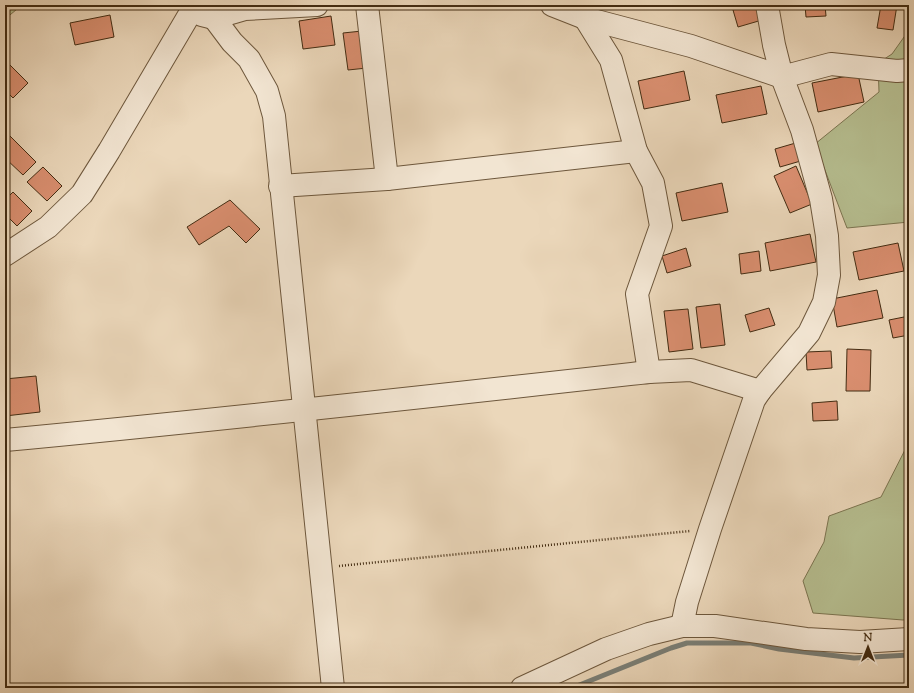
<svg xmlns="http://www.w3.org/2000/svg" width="914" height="693" viewBox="0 0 914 693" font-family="'Sorts Mill Goudy',serif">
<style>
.green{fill:#b6be90;stroke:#7c7551}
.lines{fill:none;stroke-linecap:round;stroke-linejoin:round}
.stream{stroke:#7a7f77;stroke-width:5}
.building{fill:#d98e6f;stroke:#432c12}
.minor-casing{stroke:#6d573c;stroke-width:24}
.path{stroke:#432c12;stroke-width:2.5;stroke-dasharray:1 2;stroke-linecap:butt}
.minor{stroke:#f2e5d2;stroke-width:22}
</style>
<rect width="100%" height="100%" fill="#ebd7ba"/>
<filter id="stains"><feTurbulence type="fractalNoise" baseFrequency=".005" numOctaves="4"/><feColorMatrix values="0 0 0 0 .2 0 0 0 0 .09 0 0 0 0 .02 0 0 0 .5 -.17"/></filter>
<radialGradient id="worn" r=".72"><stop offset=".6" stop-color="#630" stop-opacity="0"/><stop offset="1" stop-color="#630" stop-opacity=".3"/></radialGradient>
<g class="green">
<polygon points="5,5 22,5 5,19"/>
<polygon points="909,30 909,222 847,228 815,144 879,92 878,63 892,54"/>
<polygon points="909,442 909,619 903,620 813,613 803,581 824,542 829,516 881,497"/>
</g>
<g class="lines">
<polyline class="stream" points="572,688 671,648 687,643 751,643 779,649 854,658 909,655"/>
</g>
<g class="building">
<polygon points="749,5 757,5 762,20 738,27 733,10"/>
<polygon points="805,5 825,5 826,16 806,17"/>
<polygon points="881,5 897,5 893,30 877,28"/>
<polygon points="110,15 114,37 75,45 70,23"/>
<polygon points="331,16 335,45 303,49 299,21"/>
<polygon points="362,31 367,68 348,70 343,33"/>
<polygon points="9,64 28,83 13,98 5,90 5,67"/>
<polygon points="684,71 690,100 644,109 638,81"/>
<polygon points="858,74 864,102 818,112 812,83"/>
<polygon points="761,86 767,114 722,123 716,95"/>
<polygon points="5,131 36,162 23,175 5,158"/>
<polygon points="799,142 804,160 780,167 775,149"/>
<polygon points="796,166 812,204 790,213 774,176"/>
<polygon points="43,167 62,186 47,201 27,182"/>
<polygon points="722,183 728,212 682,221 676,193"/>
<polygon points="13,192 32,211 17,226 5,214 5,200"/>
<polygon points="230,200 260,229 246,243 229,226 199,245 187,227"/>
<polygon points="810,234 816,262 770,271 765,243"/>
<polygon points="898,243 904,271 859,280 853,252"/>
<polygon points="686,248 691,266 667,273 662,256"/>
<polygon points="759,251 761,271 741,274 739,254"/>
<polygon points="877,290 883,318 837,327 832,299"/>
<polygon points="720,304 725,345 701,348 696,307"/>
<polygon points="769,308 775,325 750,332 745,315"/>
<polygon points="688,309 693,349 669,352 664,311"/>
<polygon points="909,316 909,335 893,338 889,320"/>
<polygon points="847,349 871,350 870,391 846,391"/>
<polygon points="831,351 832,368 807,370 806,352"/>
<polygon points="36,376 40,412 5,416 5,379"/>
<polygon points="837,401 838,420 813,421 812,403"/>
</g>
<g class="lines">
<g class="minor-casing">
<g id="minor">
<polyline points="367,5 387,179"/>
<polyline points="552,5 585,18 691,46 782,77 831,64 897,71 909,70"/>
<polyline points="202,15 214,18 245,9 317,5"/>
<polyline points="214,18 232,42 249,59 267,91 274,116 333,688"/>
<polyline points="585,18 611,60 636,151 653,183 661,226 637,294 649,372"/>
<polyline points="280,186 387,179 636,151"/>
<polyline points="5,255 48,227 82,194 109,151 195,5"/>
<path d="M5 440C220 420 434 396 649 372L691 370 760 391"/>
<polyline points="682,626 687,602 710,529 754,400 760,391 809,333 824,302 829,275 827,236 821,199 802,130 782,77 774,45 767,5"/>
<polyline points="522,688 606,649 649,634 682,626 715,626 806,639 860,642 909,639"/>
</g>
</g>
<polyline class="path" points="339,566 690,531"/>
<use href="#minor" class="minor"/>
</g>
<rect width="914" height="693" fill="none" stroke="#ebd7ba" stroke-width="20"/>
<rect x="6" y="6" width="902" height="681" fill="none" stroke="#432c12" stroke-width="2"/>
<rect x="10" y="10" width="894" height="673" fill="none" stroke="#432c12"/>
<g transform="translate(868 647)" stroke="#f2e5d2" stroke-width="3" paint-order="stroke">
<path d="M0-3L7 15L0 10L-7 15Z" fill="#432c12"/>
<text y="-6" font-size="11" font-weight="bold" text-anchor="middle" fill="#432c12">N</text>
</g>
<rect width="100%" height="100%" filter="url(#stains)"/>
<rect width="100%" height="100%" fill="url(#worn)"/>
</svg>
